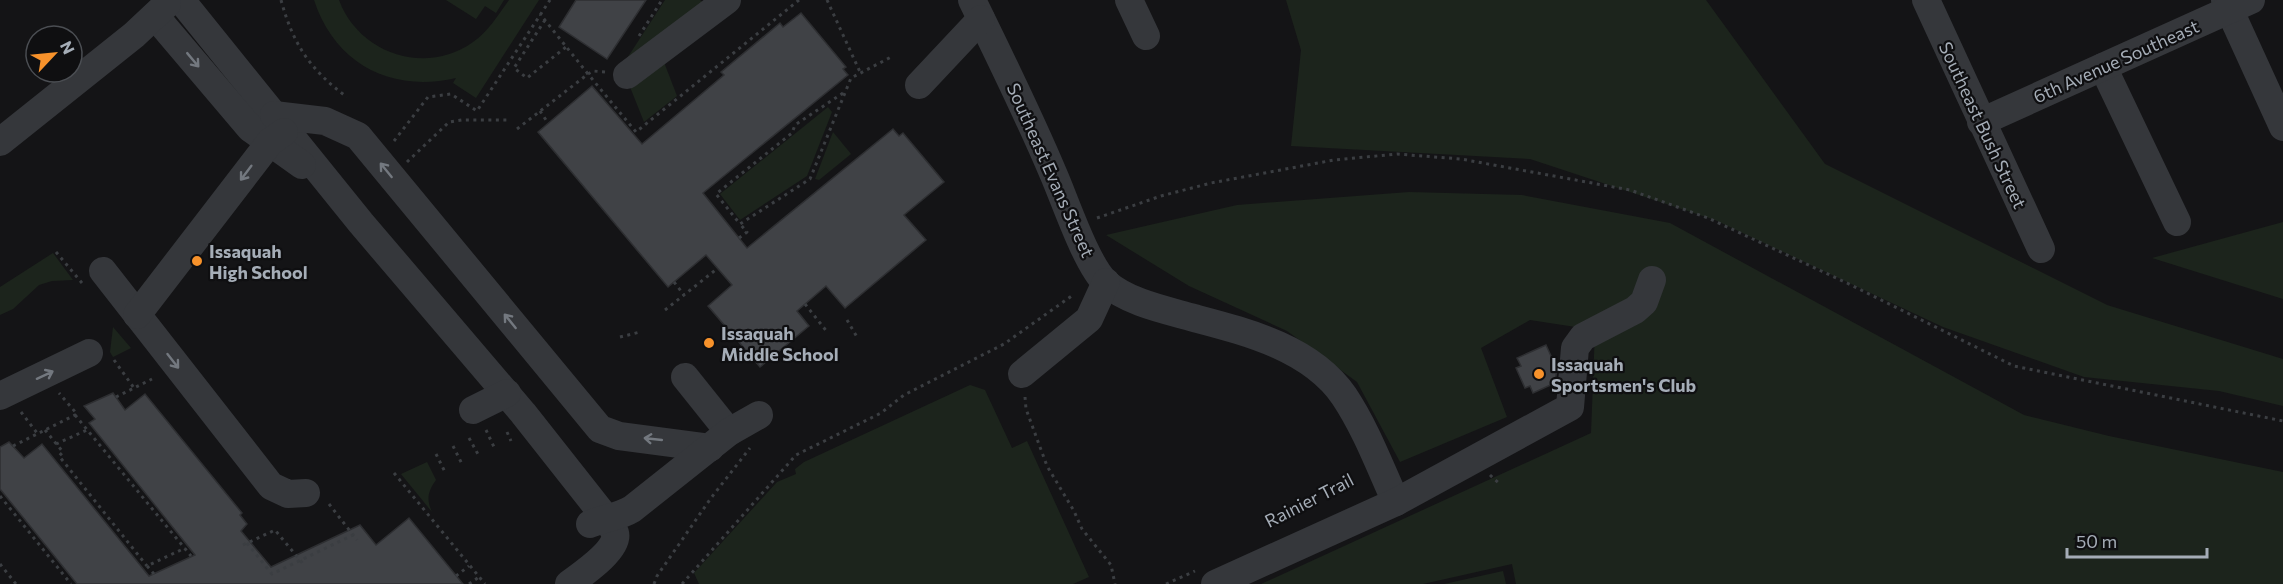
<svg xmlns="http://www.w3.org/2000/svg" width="2283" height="584" viewBox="0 0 2283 584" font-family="Commissioner,sans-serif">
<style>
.green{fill:#1c241c}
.building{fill:#404246;stroke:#2e2f32;stroke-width:1.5}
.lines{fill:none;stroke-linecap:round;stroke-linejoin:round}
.path{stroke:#3b3e42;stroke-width:3;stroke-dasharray:3 4.5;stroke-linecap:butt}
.minor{stroke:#35373b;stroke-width:28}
.oneway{stroke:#73787f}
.poi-dot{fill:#f7922b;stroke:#0f0f11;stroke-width:2}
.labels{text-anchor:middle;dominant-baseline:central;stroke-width:4.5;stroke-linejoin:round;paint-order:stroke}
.street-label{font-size:18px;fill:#a5adb7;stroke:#0f0f11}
.poi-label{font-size:18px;font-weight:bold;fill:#a5adb7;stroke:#0f0f11;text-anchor:start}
</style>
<rect width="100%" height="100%" fill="#141416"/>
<g class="green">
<path d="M314 0H339C359 54 426 76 473 42 488 32 498 15 509 0H539L476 98 453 83 456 78C391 93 335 64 314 0Z"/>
<polygon points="446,0 504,0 496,13 485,6 476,19"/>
<polygon points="665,0 700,0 705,4 622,66"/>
<polygon points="1286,0 1706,0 1825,164 2107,305 2283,359 2283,406 2219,391 2084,377 1943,327 1715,220 1530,159 1291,146 1301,50"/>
<polygon points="662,57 677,96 644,122 628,82"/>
<polygon points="828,107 832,112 807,176 740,220 720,194"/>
<polygon points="833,132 851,154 819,180 815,179"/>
<polygon points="1409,192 1522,195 1670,223 2024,415 2109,436 2283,472 2283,584 1516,584 1512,564 1423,584 1261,584 1591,433 1595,330 1530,320 1481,348 1507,417 1400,462 1357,382 1287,331 1189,286 1106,235 1237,205"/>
<polygon points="2283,222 2283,299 2152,258"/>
<polygon points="53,253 73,280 52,281 39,285 13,309 0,315 0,287"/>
<polygon points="113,327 131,348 113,357 110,352"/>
<polygon points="970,385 985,390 1012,448 1027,441 1089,577 1073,584 699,584 694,573 777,482 796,474 795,469 804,462"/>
<path d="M427 462 436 480C428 491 426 499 432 512L401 474Z"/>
<polygon points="1503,571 1506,584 1444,584"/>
</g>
<g class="building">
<polygon points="576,0 646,0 607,59 559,27"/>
<polygon points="801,13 846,67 843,69 848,75 703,193 747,248 893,129 899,136 903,133 944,182 904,215 926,240 845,308 826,286 797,311 809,326 760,367 708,306 732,285 706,255 668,287 538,132 592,86 642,144 724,75 721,72 780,23 783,27"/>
<polygon points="1546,345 1557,369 1555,383 1533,393 1530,386 1525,388 1516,368 1521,366 1517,358"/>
<polygon points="113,393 125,410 145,394 242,513 240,515 247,524 241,531 271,567 360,525 376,545 409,518 463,584 77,584 0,489 0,447 9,442 24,458 42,444 149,576 195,555 89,423 95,419 84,406"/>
</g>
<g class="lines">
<g class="path">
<path d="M281 0C293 44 310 70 347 97"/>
<polyline points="827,0 860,72"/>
<polyline points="545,20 514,68 527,78 566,47"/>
<polyline points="639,36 662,0"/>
<polyline points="605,72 593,71 588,74 636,132 799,0"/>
<polyline points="843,93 795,125 792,133 716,194 740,224 810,179 851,78 893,56"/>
<polyline points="540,111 548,123"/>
<polyline points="517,129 588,74 540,14"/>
<polyline points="394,141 428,97 451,94 477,111 550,0"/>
<polyline points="407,162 449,122 462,120 510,120"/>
<polyline points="1097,218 1161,196 1211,183 1334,160 1397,154 1461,159 1630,190 1708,218 1847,283 2014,366 2283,421"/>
<polyline points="739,238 747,232 740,224"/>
<polyline points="56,252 82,283"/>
<polyline points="674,282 684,295"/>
<polyline points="805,304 828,333"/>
<polyline points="665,310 718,268"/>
<polyline points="847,320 857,337"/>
<polyline points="620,337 640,332"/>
<polyline points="114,360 134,388"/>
<polyline points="116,397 152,379"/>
<polyline points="1025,397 1026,409 1047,466 1074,511 1082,529 1111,565 1115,584"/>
<polyline points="21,412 37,433"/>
<polyline points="75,415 191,556"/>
<polyline points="45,430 63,452 59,456 147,566"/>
<polyline points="486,430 495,449"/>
<polyline points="507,432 511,441"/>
<polyline points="469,438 479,456"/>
<polyline points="56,444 87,430"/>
<polyline points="13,446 77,414 59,393"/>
<polyline points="453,446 462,464"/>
<polyline points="436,454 445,472"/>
<polyline points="394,473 485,584"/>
<polyline points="1490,475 1501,485"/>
<polyline points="0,496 71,584"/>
<polyline points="329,504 357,540"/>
<polyline points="247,543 272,574 353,535"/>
<polyline points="243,545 275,530 304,565"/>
<polyline points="0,564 16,584"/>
<polyline points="154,574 147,566 185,548"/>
<polyline points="456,576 469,566"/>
<polyline points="469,584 479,577"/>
<polyline points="654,584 657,576 711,498 750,448"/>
<polyline points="682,584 796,455 881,413 904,395 1004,344 1073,295"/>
<polyline points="1166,584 1195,571"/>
</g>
<g class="minor">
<path d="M181 0 361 223 523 413 605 517C608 522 613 528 615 533 620 549 581 575 569 584"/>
<path d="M972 0C1000 57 1028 114 1053 173 1065 200 1086 264 1106 283 1129 303 1166 310 1194 318 1247 332 1311 348 1344 396 1366 429 1380 467 1396 502"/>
<polyline points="1129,0 1146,36"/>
<polyline points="1926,0 2041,249"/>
<polyline points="2225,0 2283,127"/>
<polyline points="155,16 250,128 302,165"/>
<polyline points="2103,67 2177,222"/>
<polyline points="627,75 727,0"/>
<polyline points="919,85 981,19"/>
<polyline points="274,115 325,121 358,136 600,429 619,436 710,448"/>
<polyline points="1981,122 2251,0"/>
<polyline points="0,142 134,35 167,4"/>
<polyline points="103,271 271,486 288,494 306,493"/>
<polyline points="137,315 270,142 284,132"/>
<polyline points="1022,374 1089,319 1106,282"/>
<polyline points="685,377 729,432"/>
<polyline points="0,396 89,353"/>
<polyline points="473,410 507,393"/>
<path d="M590 524C604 518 619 517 632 509L729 432 759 415"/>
<polyline points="1215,584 1396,502 1570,407 1575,348 1583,337 1635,310 1644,302 1652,280"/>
</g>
</g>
<defs><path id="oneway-shaft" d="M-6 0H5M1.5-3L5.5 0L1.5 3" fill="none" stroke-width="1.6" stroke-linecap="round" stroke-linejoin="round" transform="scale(1.5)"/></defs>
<g class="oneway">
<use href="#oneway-shaft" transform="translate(193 60) rotate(50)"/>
<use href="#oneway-shaft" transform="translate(386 170) rotate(-129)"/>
<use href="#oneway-shaft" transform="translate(246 173) rotate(127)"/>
<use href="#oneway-shaft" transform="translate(510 321) rotate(-129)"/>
<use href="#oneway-shaft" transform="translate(173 361) rotate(52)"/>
<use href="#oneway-shaft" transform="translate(45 375) rotate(-25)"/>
<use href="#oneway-shaft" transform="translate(653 439) rotate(-174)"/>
</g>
<g class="poi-dot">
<circle cx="197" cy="261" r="6"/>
<circle cx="709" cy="343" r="6"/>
<circle cx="1539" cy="374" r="6"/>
</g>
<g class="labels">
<g class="street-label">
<text transform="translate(2116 61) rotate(-24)">6th Avenue Southeast</text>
<text transform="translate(1983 125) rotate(65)">Southeast Bush Street</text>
<text transform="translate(1051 170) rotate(66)">Southeast Evans Street</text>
<text transform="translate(1309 500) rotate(-27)">Rainier Trail</text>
</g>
<g class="poi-label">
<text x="209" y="251">Issaquah<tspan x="209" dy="21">High School</tspan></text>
<text x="721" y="333">Issaquah<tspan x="721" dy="21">Middle School</tspan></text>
<text x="1551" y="364">Issaquah<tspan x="1551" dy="21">Sportsmen's Club</tspan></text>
</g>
</g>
<g transform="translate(54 54) rotate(64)"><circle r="28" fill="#0f0f11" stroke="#4b4e53" stroke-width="1.5"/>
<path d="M0-4.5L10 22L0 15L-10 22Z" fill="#f7922b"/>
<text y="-9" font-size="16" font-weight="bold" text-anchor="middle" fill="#a5adb7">N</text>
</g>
<path d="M2067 548v9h140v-9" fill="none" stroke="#a5adb7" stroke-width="3"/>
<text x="2076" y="548" font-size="18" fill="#a5adb7" stroke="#0f0f11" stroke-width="4.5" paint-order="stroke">50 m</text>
</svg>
